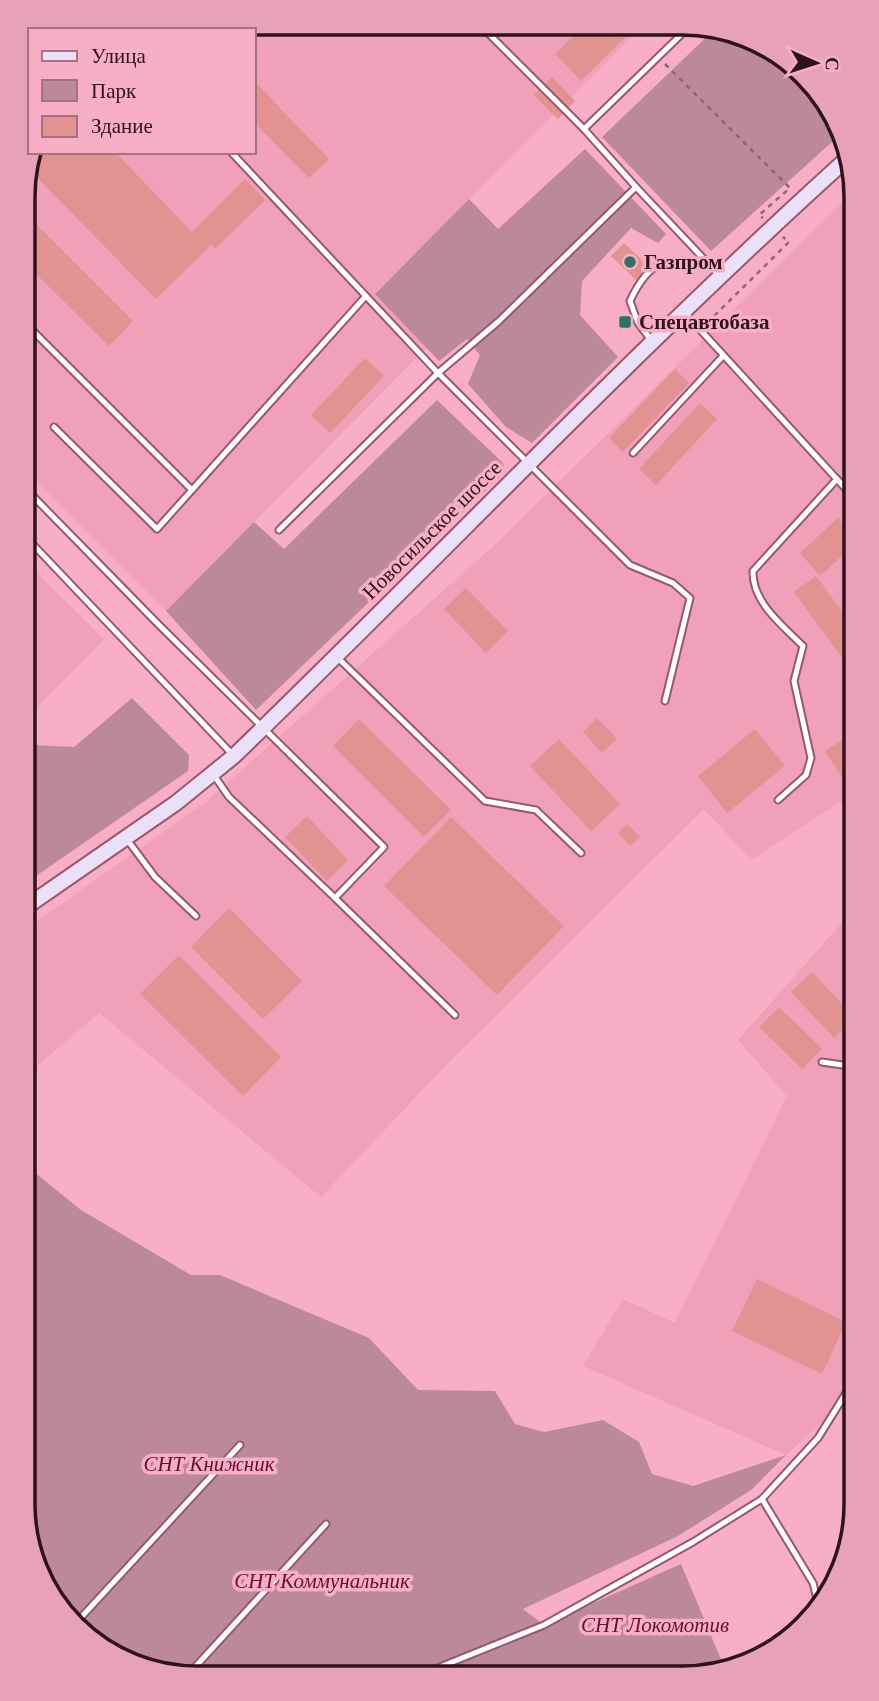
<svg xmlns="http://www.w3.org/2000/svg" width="879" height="1701" viewBox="0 0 879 1701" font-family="Georgia,serif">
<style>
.built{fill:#f0a0b8}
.green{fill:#bc8998}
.building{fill:#e19291}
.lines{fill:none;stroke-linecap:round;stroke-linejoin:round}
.lane-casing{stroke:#99576c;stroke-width:9}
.secondary-casing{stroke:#99576c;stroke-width:18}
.path{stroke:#966373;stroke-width:2.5;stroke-dasharray:5 5;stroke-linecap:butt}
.lane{stroke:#fff;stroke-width:5}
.secondary{stroke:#eae1f8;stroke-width:14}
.poi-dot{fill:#2d7266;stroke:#f8aec4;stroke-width:2.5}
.labels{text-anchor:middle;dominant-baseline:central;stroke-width:7;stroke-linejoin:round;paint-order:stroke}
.poi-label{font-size:21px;font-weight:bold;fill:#2e131c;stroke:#f8aec4;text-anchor:start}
.street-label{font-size:21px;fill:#2e131c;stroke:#f8aec4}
.park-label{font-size:21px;font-style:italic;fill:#680d36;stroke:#f8aec4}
.rim{fill:none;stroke:#2e131c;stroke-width:3.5}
</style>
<rect width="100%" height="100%" fill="#f8aec4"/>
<g class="built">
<polygon points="197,23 643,26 375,293 426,348 166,611 24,469 24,174 31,152 254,152 254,30 161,30"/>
<polygon points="855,190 856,830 840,802 751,860 704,809 447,1064 321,1197 99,1013 23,1078 23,931 206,802 498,542"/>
<polygon points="24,560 104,639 24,721"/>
<polygon points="856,907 856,1391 786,1455 583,1366 623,1299 675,1323 787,1096 738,1040"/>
</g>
<g class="green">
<polygon points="717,27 783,59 809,84 842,133 711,251 602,137"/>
<polygon points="585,149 666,234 658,243 631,228 582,281 580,315 618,357 532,443 506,427 468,384 480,355 467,339 439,361 375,294 469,199 498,229"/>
<polygon points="437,400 503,463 505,472 256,710 166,611 254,522 284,549"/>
<polygon points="132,698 189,755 188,771 23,885 24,752 32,745 74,747"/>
<polygon points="23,1163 81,1210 191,1275 220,1275 369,1338 418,1390 495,1391 515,1424 544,1432 603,1420 639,1442 652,1474 693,1486 786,1455 751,1490 678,1536 523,1609 544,1625 681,1564 725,1669 174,1677 82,1635 32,1560 23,1504"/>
</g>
<g class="building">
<polygon points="585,25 637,26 581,81 555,54"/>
<polygon points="552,77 575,101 558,119 534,95"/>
<polygon points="254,81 329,159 309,178 254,122"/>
<polygon points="31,152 115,152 192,232 245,179 265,200 215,249 211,245 156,299 27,167"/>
<polygon points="31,219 133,321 109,346 24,262 24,226"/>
<polygon points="624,243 649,267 636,280 611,256"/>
<polygon points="365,358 384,376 330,433 311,415"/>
<polygon points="675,369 689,383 623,452 609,438"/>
<polygon points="24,388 36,400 24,411"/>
<polygon points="700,403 717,419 656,485 639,469"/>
<polygon points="838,518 856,538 856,543 820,576 800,553"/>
<polygon points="816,576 856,630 856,677 794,592"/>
<polygon points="466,588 508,631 486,653 444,609"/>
<polygon points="597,718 617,739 602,753 583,732"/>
<polygon points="359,719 451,810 424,837 333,746"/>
<polygon points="755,729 785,766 727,813 698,776"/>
<polygon points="851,734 856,742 856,780 848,786 825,751"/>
<polygon points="559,739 620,804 591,831 530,766"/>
<polygon points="307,816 348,860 327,881 285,837"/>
<polygon points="451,817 564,926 497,995 384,886"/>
<polygon points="627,824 640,837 630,846 618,833"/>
<polygon points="229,908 302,981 263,1019 191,947"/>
<polygon points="179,955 281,1057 243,1096 140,994"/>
<polygon points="812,972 855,1018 834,1038 791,992"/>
<polygon points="779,1007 822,1049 802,1069 759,1027"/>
<polygon points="757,1279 846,1322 822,1374 732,1331"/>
</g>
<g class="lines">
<g class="lane-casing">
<g id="lane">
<polyline points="584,129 690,26"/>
<polyline points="231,152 438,373 630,565 673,583 690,598 665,701"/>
<polyline points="636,187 720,276"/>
<polyline points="684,312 856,500"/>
<polyline points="24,322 192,490"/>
<path d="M651 340 638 323 630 301C649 260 666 256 708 264"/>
<polyline points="54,427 157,529 365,297"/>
<polyline points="633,453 723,356"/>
<polyline points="843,485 856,473"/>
<polyline points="24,487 159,625 384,847 335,898 229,797 213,774"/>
<polyline points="279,530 438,373 499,321 636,187 584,129 480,25"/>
<polyline points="24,535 232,754"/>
<polyline points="338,658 485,801 536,810 581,853"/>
<path d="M778 800 806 775 811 758 794 681 803 646C782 625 752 602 753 571L837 479"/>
<polyline points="126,838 155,877 196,916"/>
<polyline points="335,898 455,1015"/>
<polyline points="822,1062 856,1067"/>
<polyline points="762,1499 813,1583 820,1611"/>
<polyline points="75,1624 240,1445"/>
<polyline points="425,1673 544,1625 693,1542 762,1499 818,1438 856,1377"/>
<polyline points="186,1677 326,1524"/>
</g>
</g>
<g class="secondary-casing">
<path id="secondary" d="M23 909 176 803 234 756C440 557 637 348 850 156"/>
</g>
<g class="path">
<polyline points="665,64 790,188 759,215 763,218"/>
<polyline points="707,323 789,242 783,237"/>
</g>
<use href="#lane" class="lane"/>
<use href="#secondary" class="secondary"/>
</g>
<g class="poi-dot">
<circle cx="630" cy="262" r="7"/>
<rect x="618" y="315" width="14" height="14" rx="3.5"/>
</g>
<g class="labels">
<g class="poi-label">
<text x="644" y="262">Газпром</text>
<text x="639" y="322">Спецавтобаза</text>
</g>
<g class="street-label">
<text transform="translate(432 530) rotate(-45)">Новосильское шоссе</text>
</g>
<g class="park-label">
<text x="209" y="1464">СНТ Книжник</text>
<text x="322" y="1581">СНТ Коммунальник</text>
<text x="655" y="1625">СНТ Локомотив</text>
</g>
</g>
<path d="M0 0H879V1701H0ZM197 35H682A162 162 0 0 1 844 197V1504A162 162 0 0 1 682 1666H197A162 162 0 0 1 35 1504V197A162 162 0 0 1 197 35Z" fill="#e8a2b7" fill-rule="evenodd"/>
<path class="rim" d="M197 35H682A162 162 0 0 1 844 197V1504A162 162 0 0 1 682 1666H197A162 162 0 0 1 35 1504V197A162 162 0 0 1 197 35Z"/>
<rect x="28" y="28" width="228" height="126" fill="#f8aec4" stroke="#a77081" stroke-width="2"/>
<rect x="42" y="51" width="35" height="10" fill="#eae1f8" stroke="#a77081" stroke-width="2"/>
<text x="91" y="63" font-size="21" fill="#2e131c">Улица</text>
<rect x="42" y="80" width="35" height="21" fill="#bc8998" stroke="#a77081" stroke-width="2"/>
<text x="91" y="98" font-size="21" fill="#2e131c">Парк</text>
<rect x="42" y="116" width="35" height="21" fill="#e19291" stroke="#a77081" stroke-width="2"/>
<text x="91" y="133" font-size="21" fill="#2e131c">Здание</text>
<g transform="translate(816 63) rotate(93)" stroke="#f8aec4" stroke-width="5" paint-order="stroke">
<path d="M0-5L12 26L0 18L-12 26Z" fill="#2e131c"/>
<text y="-10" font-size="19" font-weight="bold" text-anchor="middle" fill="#2e131c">С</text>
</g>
</svg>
